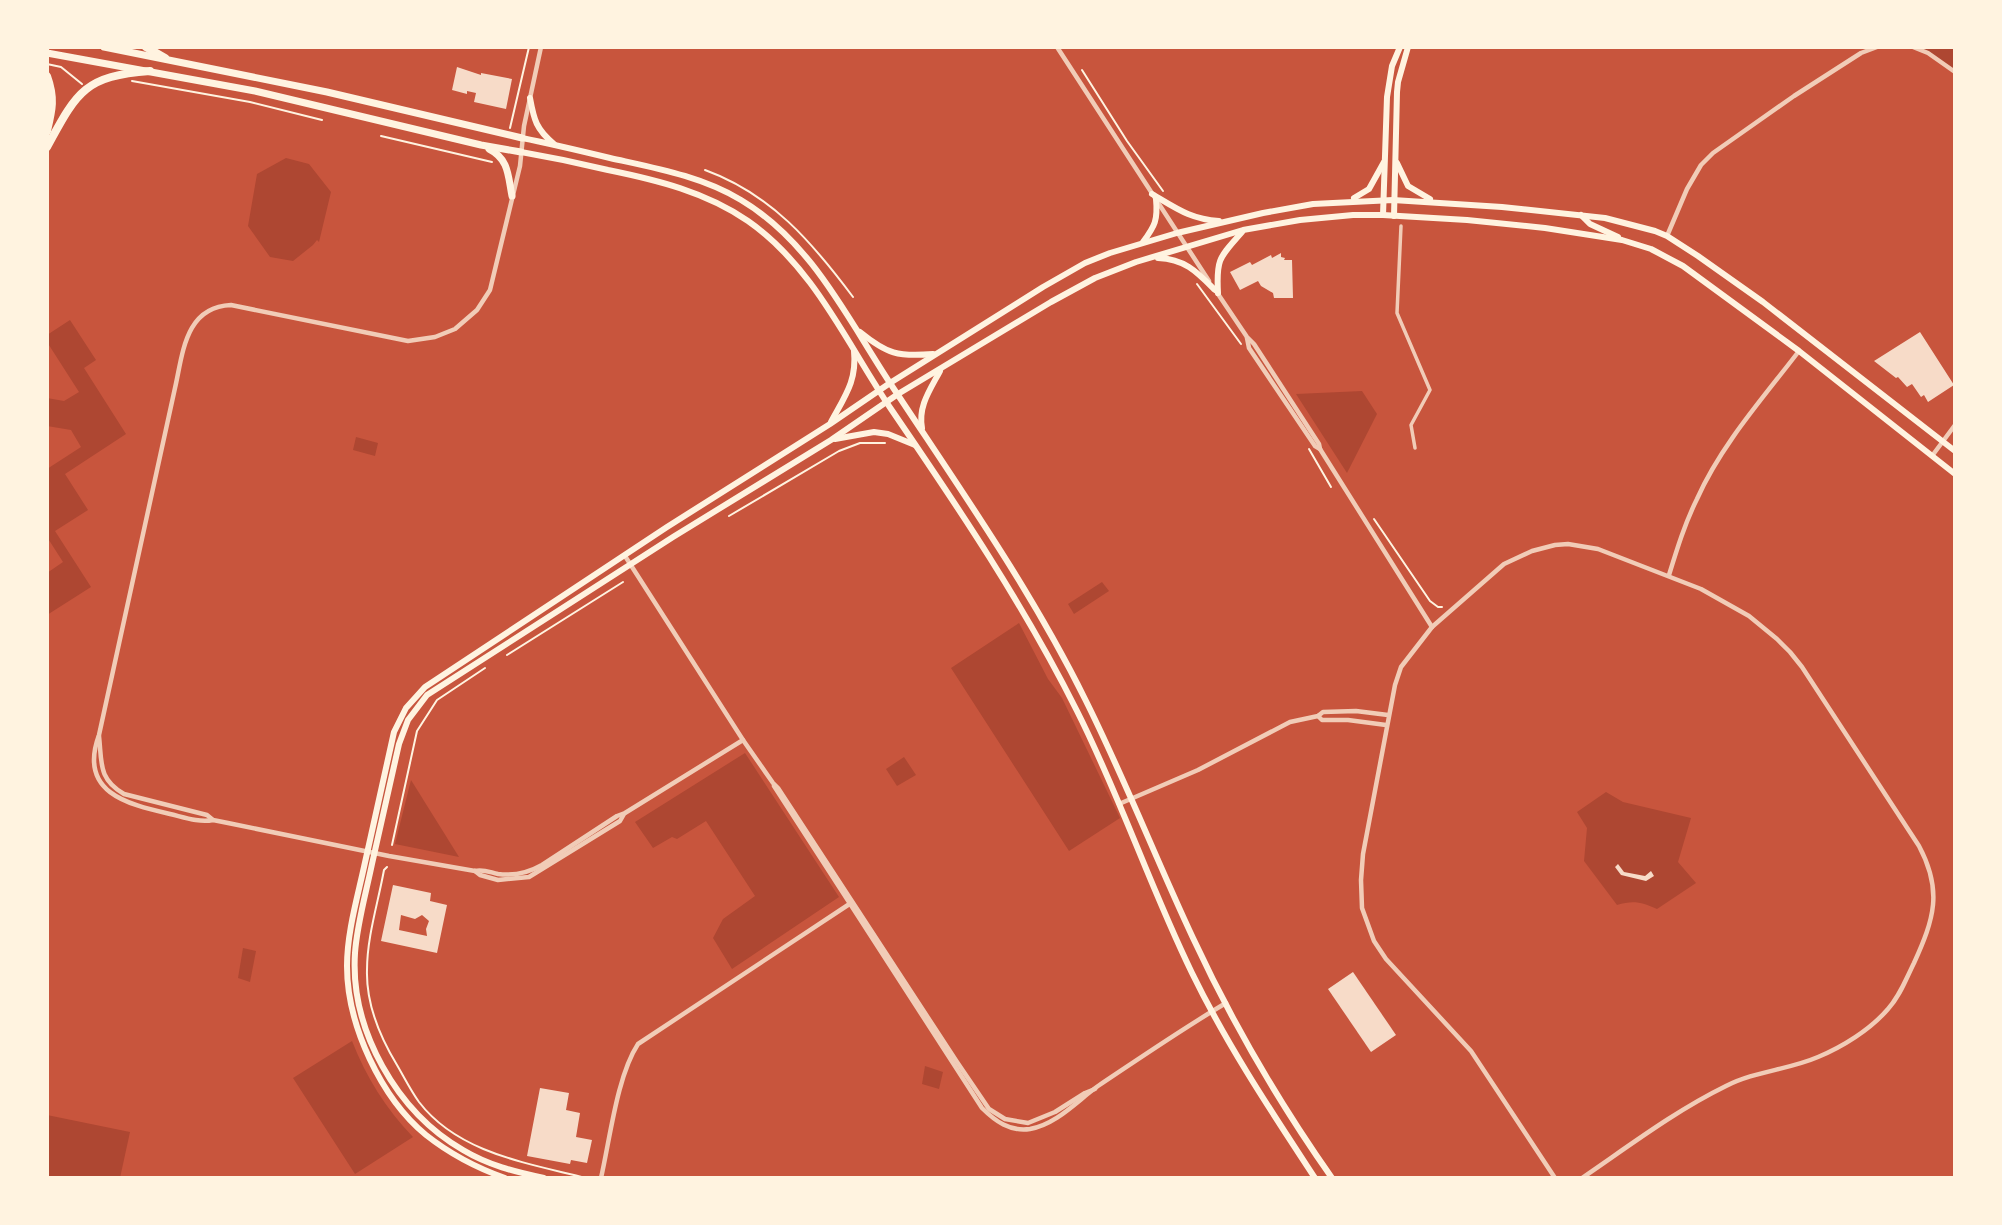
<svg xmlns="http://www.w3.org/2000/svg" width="2002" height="1225" viewBox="0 0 2002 1225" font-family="Montserrat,sans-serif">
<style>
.green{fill:#ae4732}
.building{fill:#f7dbc8;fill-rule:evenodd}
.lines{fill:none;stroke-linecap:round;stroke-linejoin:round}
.path{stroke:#fff3e0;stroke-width:2}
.pedestrian{stroke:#f1ccb7;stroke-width:3.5}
.minor{stroke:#f1ccb7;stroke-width:4.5}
.secondary{stroke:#fff3e0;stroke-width:6}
.primary{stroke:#fff3e0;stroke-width:7}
.motorway{stroke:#fff3e0;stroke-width:8}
</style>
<rect width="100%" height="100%" fill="#c8553d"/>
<g class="green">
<polygon points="1918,47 1955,47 1955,70"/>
<polygon points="286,158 309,164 331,192 319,242 317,240 313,245 293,261 270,257 248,226 257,174"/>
<polygon points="70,320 96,360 84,368 126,434 65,474 88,510 55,531 91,587 47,615 47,573 63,562 47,537 47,469 81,447 71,430 47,426 47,398 64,401 79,392 47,342 47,335"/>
<polygon points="1362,391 1377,414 1347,473 1296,394"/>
<polygon points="356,437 378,443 375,456 353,450"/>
<polygon points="1102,582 1109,591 1074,614 1068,604"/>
<polygon points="1019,623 1048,679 1062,698 1120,818 1069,851 951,668"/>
<polygon points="745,753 839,897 732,969 713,938 723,919 755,896 706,821 677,839 672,837 653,848 635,822"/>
<polygon points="904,757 916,775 897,786 886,769"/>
<polygon points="411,780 459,857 395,844"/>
<path d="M1606 792 1623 802 1691 818 1678 862 1696 883 1657 909C1642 902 1633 900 1617 905L1584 861 1587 828 1577 812Z"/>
<polygon points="243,948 256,951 250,982 238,978"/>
<path d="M352 1041C366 1077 386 1109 413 1137L355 1174 293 1078Z"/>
<polygon points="925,1066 943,1072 939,1089 922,1084"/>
<polygon points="47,1115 130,1132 120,1178 47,1178"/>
</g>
<g class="building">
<polygon points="457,67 481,75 481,73 512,79 506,109 474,102 476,93 467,91 467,94 452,90"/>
<polygon points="1281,253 1281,257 1285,258 1284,260 1292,260 1293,298 1274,298 1273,293 1261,286 1258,281 1240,290 1230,272 1250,262 1252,265 1271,255 1272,258"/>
<polygon points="1920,332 1954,385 1928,402 1924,395 1921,397 1912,384 1907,387 1898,377 1896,378 1874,361"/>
<polygon points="1618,864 1624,872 1645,876 1651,871 1654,876 1646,881 1621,875 1615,867"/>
<path d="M393 885 431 893 430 901 447 905 437 953 381 941ZM401 915 415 919 422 915 429 921 426 929 427 936 399 930Z"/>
<polygon points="1353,972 1396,1035 1371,1052 1328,989"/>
<polygon points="540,1088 569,1093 566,1110 580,1113 576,1137 592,1140 587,1163 571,1160 570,1164 527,1156"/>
</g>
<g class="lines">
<g class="path">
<polyline points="47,64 61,67 82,84"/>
<polyline points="1082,70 1127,141 1163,191"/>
<polyline points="132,81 250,102 322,120"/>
<polyline points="510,128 529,47"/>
<polyline points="381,136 492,162"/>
<path d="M705 170C771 194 812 242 853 297"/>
<polyline points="1197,284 1241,344"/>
<polyline points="1309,449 1331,487"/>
<polyline points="729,516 839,451 860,443 885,443"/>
<polyline points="1374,519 1430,601 1438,607 1442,607"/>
<polyline points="507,655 623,582"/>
<polyline points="392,845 417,731 437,700 485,668"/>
<path d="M387 867 384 870C378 903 367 937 367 970 366 1004 380 1037 397 1065 404 1077 411 1091 419 1102 458 1153 527 1163 586 1178"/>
</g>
<polyline class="pedestrian" points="1401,226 1397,313 1430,390 1411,425 1415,448"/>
<g class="minor">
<polyline points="1057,47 1209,281"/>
<polyline points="1913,47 1928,53 1955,72"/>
<polyline points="1667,236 1687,189 1701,165 1713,153 1794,96 1861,53 1877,47"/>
<polyline points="1216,291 1247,337 1254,344 1319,444 1320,449 1432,627"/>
<polyline points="1247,338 1249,348 1315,446 1320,449"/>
<polyline points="1932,456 1955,425"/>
<polyline points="625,556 743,740 773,783 778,788 957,1062 989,1109 1005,1119 1028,1123 1055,1112 1085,1093 1095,1089"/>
<path d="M1669 575C1677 549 1685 523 1697 499 1721 445 1763 398 1799 351"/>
<polyline points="1318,716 1322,720 1348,720 1386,725"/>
<path d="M99 736C102 763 98 779 124 794L207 815 213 820 228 823 389 856 475 871C483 869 489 872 498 874 513 876 528 873 542 865L617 816 625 813 743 740"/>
<path d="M774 786 982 1108C995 1121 1010 1132 1030 1129 1057 1124 1077 1101 1098 1086 1140 1058 1182 1029 1226 1003"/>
<polyline points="1119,804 1198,770 1290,722 1318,716 1323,712 1356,711 1388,715"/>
<path d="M213 820C199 823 183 817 170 814 126 804 78 792 99 735L175 388C183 353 185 307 231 305L408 341 435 337 455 329 477 310 490 290 520 166 524 126 541 47"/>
<polyline points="475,871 480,875 498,880 529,877 620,821 624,814"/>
<path d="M601 1178C610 1139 617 1076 638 1044L851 903"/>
<path d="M1555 1178 1471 1051 1386 959 1374 941 1362 908 1361 880 1363 854 1395 685 1401 667 1432 627 1504 564 1532 551 1555 545 1568 544 1598 549 1701 589 1749 616 1777 639 1790 652 1802 667 1919 846C1943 891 1934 919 1914 963 1906 979 1900 996 1888 1009 1870 1030 1842 1047 1818 1057 1788 1070 1755 1071 1726 1086 1675 1111 1629 1146 1582 1178"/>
</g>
<g class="secondary">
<path d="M530 98C534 120 536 129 554 144"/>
<path d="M522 138C552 144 581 151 610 158 655 168 701 176 741 200 813 243 848 320 892 386 960 489 1030 588 1085 699 1124 777 1156 859 1193 938 1231 1020 1280 1104 1332 1178"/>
<path d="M521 152C550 157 579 163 608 170 657 180 706 192 748 221 814 267 847 344 891 409 958 507 1024 605 1077 711 1120 796 1150 887 1192 973 1227 1045 1271 1111 1315 1178"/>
<polyline points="1397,163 1408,186 1430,199"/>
<path d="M1152 194C1176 208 1190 219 1219 221"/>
<polyline points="1354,198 1369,189 1384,162"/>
<polyline points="1383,215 1387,97 1392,66 1400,47"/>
<polyline points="1581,215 1590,224 1618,237"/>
<polyline points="1394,216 1397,92 1398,82 1408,47"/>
<path d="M1143 242C1155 226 1158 220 1156 199"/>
<path d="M1158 258C1185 259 1197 272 1215 290"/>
<path d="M1218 293C1216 258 1220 257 1242 232"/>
<path d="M860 332C887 354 898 357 933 354"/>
<path d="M831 422C845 396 857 381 854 351"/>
<path d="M922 428C918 406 930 390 940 371"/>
<polyline points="835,439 874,432 888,434 915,445"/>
<path d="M505 1178C477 1168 450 1154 426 1135 381 1098 347 1025 347 966 347 933 357 899 364 867 374 822 384 777 394 732L406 708 425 687 667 527 830 424 890 383 1043 287 1085 263 1110 253 1177 233 1263 213 1313 204 1393 200 1502 207 1605 218 1655 231 1667 236 1698 256 1763 302 1955 451"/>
<path d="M544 1178C515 1172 488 1165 463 1150 397 1112 350 1030 355 953 357 924 366 893 372 864 381 824 390 784 399 744L408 720 427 695 673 537 831 440 898 394 1051 302 1095 278 1136 262 1243 230 1300 220 1353 215H1383L1467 220 1545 228 1622 240 1651 249 1683 266 1799 351 1955 474"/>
</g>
<g class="primary">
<polyline points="104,47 327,92 522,138"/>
<polyline points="47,53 255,91 481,145 521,152"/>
<path d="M489 149C509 159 508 176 512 196"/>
</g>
<g class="motorway">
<polyline points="146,47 165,58"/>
<path d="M47 76C55 98 52 110 47 131"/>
<path d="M47 147C77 92 84 76 150 71"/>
</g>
</g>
<rect width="2002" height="1225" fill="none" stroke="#fff3e0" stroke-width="98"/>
</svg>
